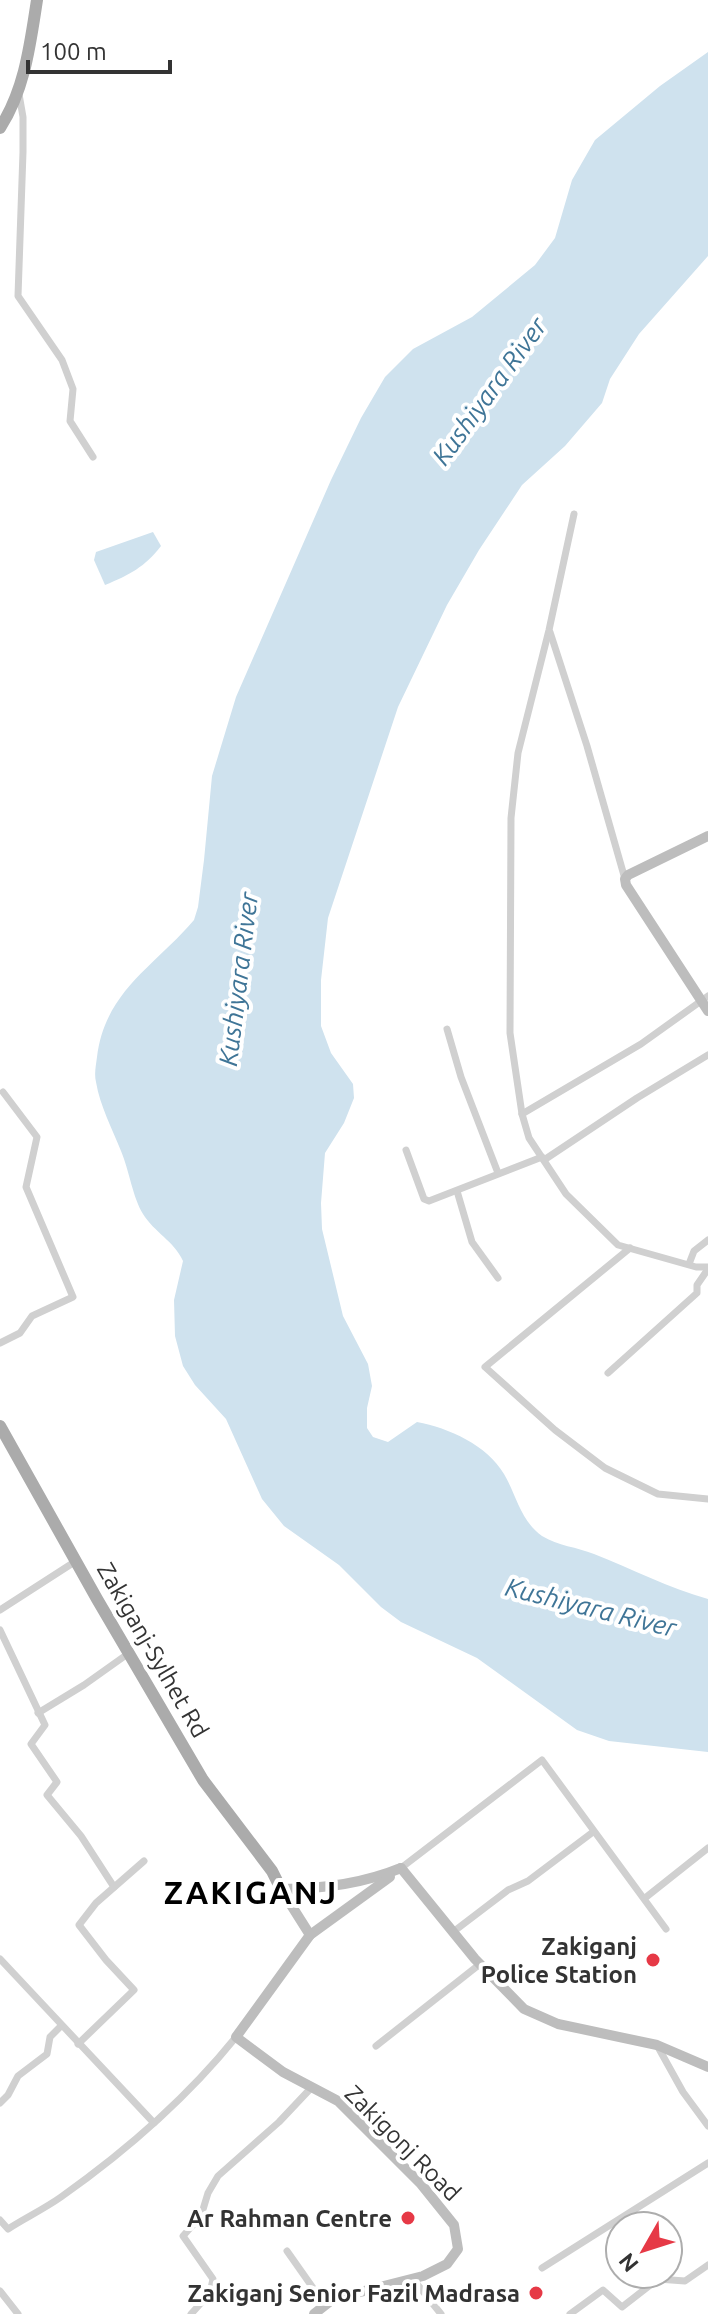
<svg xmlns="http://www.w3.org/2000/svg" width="708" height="2314" viewBox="0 0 708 2314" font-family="Ubuntu,sans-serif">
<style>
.water{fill:#cfe2ee}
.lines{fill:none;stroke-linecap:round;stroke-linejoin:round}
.street{stroke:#d0d0d0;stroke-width:7}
.secondary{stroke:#bdbdbd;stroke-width:10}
.primary{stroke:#ababab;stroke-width:12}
.poi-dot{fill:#e63946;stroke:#fff;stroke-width:3}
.labels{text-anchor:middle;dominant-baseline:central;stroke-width:8;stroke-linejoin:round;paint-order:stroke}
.street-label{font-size:24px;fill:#333;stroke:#fff}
.poi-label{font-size:24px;font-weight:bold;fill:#333;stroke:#fff;text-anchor:end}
.water-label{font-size:26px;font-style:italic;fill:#3f7597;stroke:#fff}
.district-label{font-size:32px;font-weight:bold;letter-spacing:2px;fill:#000;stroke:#fff}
</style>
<rect width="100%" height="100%" fill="#fff"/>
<g class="water">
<path d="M708 52V256L639 334 610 379 602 403 565 446 522 485 479 550 447 605 398 707 328 918 321 980V1026L331 1053 353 1084 354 1098 344 1123 325 1153 321 1203 322 1229 343 1316 368 1364 372 1386 367 1408V1428L373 1437 388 1442 417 1422C449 1428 487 1445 504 1474 517 1496 520 1520 542 1536 558 1546 577 1547 594 1554 632 1569 669 1588 708 1599V1752L609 1741 577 1730 477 1658 401 1622 381 1607 339 1565 284 1526 262 1499 226 1419 195 1385 183 1366 175 1336 174 1300 183 1261C174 1241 154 1232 143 1214 133 1198 129 1170 121 1151 112 1128 100 1106 96 1082 94 1074 96 1065 97 1057 105 991 155 966 194 920L198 907 204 860 212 776 236 697 331 480 361 418 385 377 413 349 472 317 535 265 555 238 572 180 595 140 660 86Z"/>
<path d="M153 532 161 546C145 567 129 575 105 585L94 560 96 552Z"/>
</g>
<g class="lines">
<g class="street">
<polyline points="19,94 23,117 23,152 18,296 62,360 73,389 70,421 93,457"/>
<polyline points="574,514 549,630 518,753 511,818 510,1033 522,1114 529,1138 566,1194 618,1245 696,1267 708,1267"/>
<polyline points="550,632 587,746 625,879"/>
<polyline points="447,1029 461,1077 498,1173"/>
<polyline points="522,1114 641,1044 708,996"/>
<polyline points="406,1150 424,1199 429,1201 542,1157"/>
<polyline points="544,1160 637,1098 708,1055"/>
<polyline points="457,1191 472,1242 498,1278"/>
<polyline points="630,1248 485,1367 555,1430 605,1468 658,1494 708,1499"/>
<polyline points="689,1264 694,1251 708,1240"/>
<polyline points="0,1343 20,1333 32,1316 73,1297 26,1187 37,1137 3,1092"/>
<polyline points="608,1373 697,1293 697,1285 708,1269"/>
<polyline points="0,1610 76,1561"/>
<polyline points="0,1630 45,1725 31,1744 57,1782 47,1795 81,1836 114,1887"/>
<polyline points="38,1713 84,1685 129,1653"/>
<polyline points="401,1868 542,1760 666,1929"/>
<polyline points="645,1898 708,1848"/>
<polyline points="453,1932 508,1890 528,1881 593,1832"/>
<polyline points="0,1959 154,2123"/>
<polyline points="78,2044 134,1990 106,1960 79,1925 96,1903 144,1861"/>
<polyline points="376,2046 480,1964"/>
<polyline points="658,2047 683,2092 708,2126"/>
<polyline points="0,2103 8,2095 18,2076 47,2054 50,2037 61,2026"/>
<path d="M0 2220 8 2229C25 2218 44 2209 61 2197 126 2151 186 2099 236 2037"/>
<polyline points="287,2251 325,2305"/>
<polyline points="542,2268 708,2163"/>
<polyline points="413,2279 441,2314"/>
<polyline points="0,2291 18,2314"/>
<polyline points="191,2314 210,2293 213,2279 183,2236 201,2216 208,2193 218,2176 279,2122 312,2087"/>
<polyline points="570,2314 603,2290 622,2307 658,2279 685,2281 708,2265"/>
</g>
<g class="secondary">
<polyline points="708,836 628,875 625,879 626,885 708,1011"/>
<polyline points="401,1868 475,1959 524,2009 558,2024 657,2045 708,2067"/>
<polyline points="281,1889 310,1935 236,2037 283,2072 338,2101 421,2184 454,2225 458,2249 447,2264 423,2276 333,2299 314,2314"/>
<path d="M281 1889C323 1889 362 1884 401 1868"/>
<polyline points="310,1935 390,1877"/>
</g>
<g class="primary">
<path d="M0 128C25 89 30 45 37 0"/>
<polyline points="0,1426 97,1599 203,1780 272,1871 281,1889"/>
</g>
</g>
<g class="poi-dot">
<circle cx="653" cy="1960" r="8"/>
<circle cx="408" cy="2218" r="8"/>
<circle cx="536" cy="2293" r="8"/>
</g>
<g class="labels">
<g class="street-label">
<text transform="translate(153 1650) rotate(60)">Zakiganj-Sylhet Rd</text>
<text transform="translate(403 2143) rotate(45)">Zakigonj Road</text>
</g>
<g class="poi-label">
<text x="637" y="1946">Zakiganj<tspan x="637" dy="28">Police Station</tspan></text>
<text x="392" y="2218">Ar Rahman Centre</text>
<text x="520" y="2293">Zakiganj Senior Fazil Madrasa</text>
</g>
<g class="water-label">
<text transform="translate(489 391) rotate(-54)">Kushiyara River</text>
<text transform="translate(238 979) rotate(-83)">Kushiyara River</text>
<text transform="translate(591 1607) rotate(14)">Kushiyara River</text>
</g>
<g class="district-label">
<text x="251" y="1892">ZAKIGANJ</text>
</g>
</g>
<g transform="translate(644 2250) rotate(231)"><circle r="38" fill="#ffffff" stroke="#adadad" stroke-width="2"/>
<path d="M0-6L14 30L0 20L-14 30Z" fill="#e63946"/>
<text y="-12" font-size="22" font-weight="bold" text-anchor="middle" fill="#333333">N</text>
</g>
<path d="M28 60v12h142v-12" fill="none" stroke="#333333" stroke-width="4"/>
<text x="40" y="60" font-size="24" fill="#333333" stroke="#ffffff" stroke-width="6" paint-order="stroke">100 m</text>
</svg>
